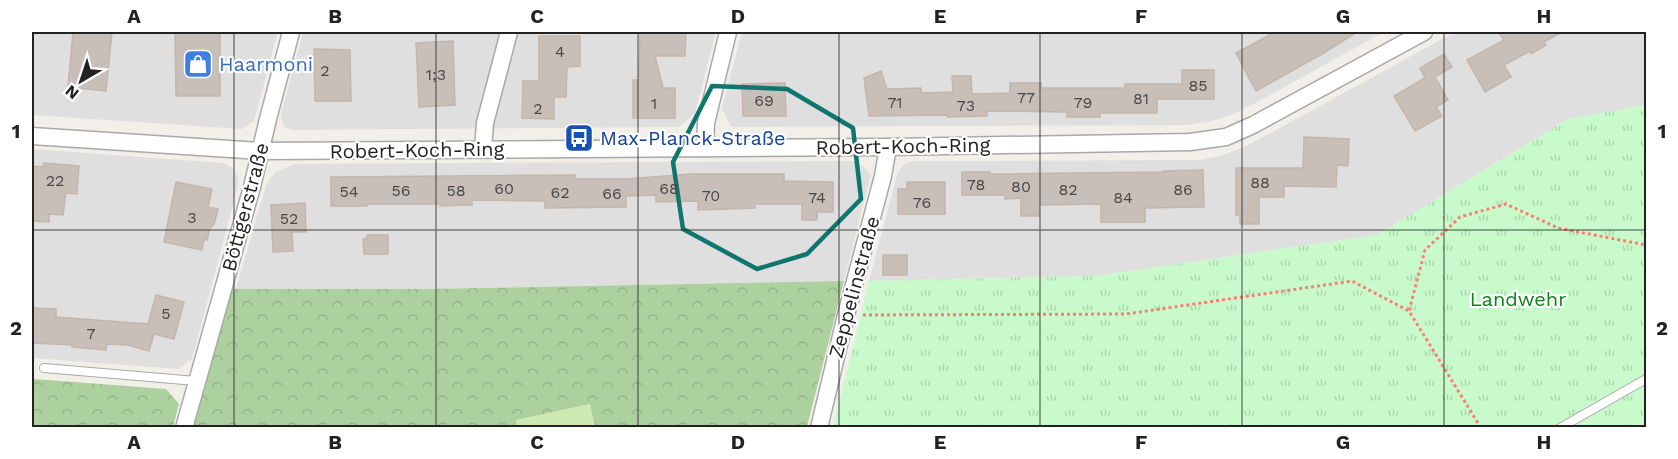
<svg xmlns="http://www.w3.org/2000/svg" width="1678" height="459" viewBox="0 0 1678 459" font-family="'Work Sans',sans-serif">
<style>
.residential{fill:#e0dfdf}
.grass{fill:#cdebb0}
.forest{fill:url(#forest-crowns)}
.park{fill:url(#park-tufts)}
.building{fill:#c7bfb8;stroke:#c4b6ab;stroke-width:1.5}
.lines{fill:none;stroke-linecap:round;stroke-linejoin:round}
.service-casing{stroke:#a9a9a9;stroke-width:10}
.minor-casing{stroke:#a9a9a9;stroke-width:19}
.path{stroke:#fa8072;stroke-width:3;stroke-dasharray:3 3;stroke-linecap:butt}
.service{stroke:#fff;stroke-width:8}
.minor{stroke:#fff;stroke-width:16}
.marked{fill:none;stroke:#0f766e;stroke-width:4.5;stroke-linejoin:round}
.grid{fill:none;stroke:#222;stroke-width:1.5;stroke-opacity:0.55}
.labels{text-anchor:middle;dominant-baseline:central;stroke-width:4.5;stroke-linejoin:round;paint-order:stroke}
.number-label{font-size:16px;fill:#4b4948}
.shop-label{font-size:20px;fill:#366cbe;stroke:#fff;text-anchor:start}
.transit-label{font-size:20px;fill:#164399;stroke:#fff;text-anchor:start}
.street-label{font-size:20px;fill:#222;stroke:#fff}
.park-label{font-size:20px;fill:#0c8416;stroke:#fff}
.neatline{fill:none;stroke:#222;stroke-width:2}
.grid-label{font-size:20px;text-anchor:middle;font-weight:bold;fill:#222}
</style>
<defs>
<pattern id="forest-crowns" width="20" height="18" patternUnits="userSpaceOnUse" patternTransform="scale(1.5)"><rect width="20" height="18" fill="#add19e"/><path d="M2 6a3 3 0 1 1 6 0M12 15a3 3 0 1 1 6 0" fill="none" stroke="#95b388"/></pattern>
<pattern id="park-tufts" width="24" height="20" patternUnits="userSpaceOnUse" patternTransform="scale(1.5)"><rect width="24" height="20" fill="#c8facc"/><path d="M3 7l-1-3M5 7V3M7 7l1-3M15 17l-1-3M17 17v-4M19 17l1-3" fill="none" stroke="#acd6af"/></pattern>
</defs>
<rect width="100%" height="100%" fill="#f2efe9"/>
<g class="residential">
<polygon points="32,32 278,32 254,121 242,129 32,115"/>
<polygon points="303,32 716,32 695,113 679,127 292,130 285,127 282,122 281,114"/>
<polygon points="742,32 1384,32 1252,105 1231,115 1212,121 1187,125 731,127 722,108"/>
<polygon points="1455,32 1646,32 1646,105 1568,119 1377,235 1096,276 869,281 897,175 901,168 906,163 914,161 1199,160 1223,155 1242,148 1263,137"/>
<polygon points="32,149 223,163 230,166 235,171 238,177 238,186 192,359 178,369 32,358"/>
<polygon points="857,161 871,174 844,281 432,289 236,289 266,185 275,172 295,164"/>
</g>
<polygon class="grass" points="591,404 595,427 517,427 516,420"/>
<g class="forest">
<polygon points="844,281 807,427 595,427 590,404 516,420 517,427 193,428 230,289 432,289"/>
<polygon points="32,358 34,358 34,379 166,389 179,404 173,427 32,427"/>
</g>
<polygon class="park" points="1646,105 1646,427 833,428 869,281 1096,276 1377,235 1568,119"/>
<g class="building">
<polygon points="73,32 112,32 106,91 68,87"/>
<polygon points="175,32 220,32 220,96 176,96"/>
<polygon points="640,32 686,32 685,56 655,56 663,88 675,88 675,118 633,118 633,80 639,80"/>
<polygon points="1275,32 1357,32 1322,54 1256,91 1236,53"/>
<polygon points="1498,32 1562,32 1544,42 1546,45 1531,54 1530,51 1504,65 1511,77 1485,92 1467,60 1504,40"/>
<polygon points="539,36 580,36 580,66 567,67 566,97 554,97 554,119 522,118 523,81 539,81"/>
<polygon points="453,41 455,105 419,107 416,43"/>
<polygon points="314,49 350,50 351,101 315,101"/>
<polygon points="1444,54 1452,67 1435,77 1448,100 1436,107 1442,116 1415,131 1394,96 1425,78 1420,68"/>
<polygon points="1182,70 1214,70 1214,99 1157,99 1157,113 1100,113 1100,117 1067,117 1067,112 987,111 987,116 947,117 947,115 869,116 864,78 881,71 887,89 921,88 921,93 953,92 952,76 971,76 972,94 1010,93 1010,83 1041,83 1041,88 1125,88 1125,84 1182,84"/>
<polygon points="785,83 786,116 743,116 742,84"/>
<polygon points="1304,137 1349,139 1348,166 1337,165 1336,187 1284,186 1284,197 1259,197 1259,224 1240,224 1240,215 1236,215 1236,168 1303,168"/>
<polygon points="44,163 79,166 77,194 66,193 63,215 49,214 49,222 32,221 32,166 43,167"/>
<polygon points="1203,170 1204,207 1145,208 1145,222 1101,222 1101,204 1039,205 1039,216 1021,216 1021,198 1005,199 1005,195 962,195 962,172 990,172 990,174 1163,172 1163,171"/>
<polygon points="691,174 784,174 784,181 833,182 833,212 817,212 817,220 802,220 802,204 755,204 755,208 698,210 698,201 656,202 656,195 626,196 626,207 545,208 545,201 472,200 472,205 440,206 440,204 367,204 367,206 331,206 331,177 575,175 575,179 626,179"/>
<polygon points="176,182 212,189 208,207 218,209 214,224 210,228 207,240 204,239 202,250 164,242"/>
<polygon points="907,182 945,182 945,214 898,214 898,189 907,189"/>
<polygon points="305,203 306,232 292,232 293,251 273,252 271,205"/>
<polygon points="367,235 388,235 388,254 364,254 363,239 367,239"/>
<rect x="883" y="255" width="24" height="20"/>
<polygon points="156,295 184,302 174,339 154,334 149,351 127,345 107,344 106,350 72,347 72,345 32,343 32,308 56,309 56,317 148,324"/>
</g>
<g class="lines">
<g class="service-casing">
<g id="service">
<polyline points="44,368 196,381"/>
<polyline points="1560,428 1646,379"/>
</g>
</g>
<g class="minor-casing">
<g id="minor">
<polyline points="32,136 260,151 888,147 1190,142 1226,137 1253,125 1424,32"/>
<polyline points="705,148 706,123 728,32"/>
<polyline points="483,149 485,123 509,32"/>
<polyline points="184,428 252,187 268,119 291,32"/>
<polyline points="819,428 846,315 883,176 888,147"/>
</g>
</g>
<g class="path">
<polyline points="863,315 1126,314 1352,281 1409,311"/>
<polyline points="1481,428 1409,311 1425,250 1460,217 1506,204 1558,228 1646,245"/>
</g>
<use href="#service" class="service"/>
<use href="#minor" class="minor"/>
</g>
<path class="marked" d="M712 86 787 89 853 128 861 199 807 254 757 269 683 229 673 162Z"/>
<path class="grid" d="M234 32V428M436 32V428M638 32V428M839 32V428M1040 32V428M1242 32V428M1444 32V428M32 230H1646"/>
<defs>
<g id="shop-square" transform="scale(1.5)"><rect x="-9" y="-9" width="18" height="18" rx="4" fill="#3f7fe0" stroke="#fff"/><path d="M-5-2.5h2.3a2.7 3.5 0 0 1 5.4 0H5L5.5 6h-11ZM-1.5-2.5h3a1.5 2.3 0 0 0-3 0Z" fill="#fff"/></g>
<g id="bus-square" transform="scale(1.5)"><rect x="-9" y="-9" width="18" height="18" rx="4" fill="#1a4fb4" stroke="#fff"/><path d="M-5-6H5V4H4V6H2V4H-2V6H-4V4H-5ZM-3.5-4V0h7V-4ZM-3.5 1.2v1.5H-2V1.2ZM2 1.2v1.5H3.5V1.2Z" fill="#fff"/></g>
</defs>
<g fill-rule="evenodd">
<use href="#shop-square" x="198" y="64"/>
<use href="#bus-square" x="579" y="138"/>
</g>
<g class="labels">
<g class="number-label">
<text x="560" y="51">4</text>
<text x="325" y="70">2</text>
<text x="436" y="74">1;3</text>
<text x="1198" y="85">85</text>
<text x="1026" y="97">77</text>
<text x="1141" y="98">81</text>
<text x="764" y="100">69</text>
<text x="895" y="102">71</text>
<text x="1083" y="102">79</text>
<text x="654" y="103">1</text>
<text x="966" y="105">73</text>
<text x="538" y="108">2</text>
<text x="55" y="180">22</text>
<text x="1260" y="182">88</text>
<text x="976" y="184">78</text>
<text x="1021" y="186">80</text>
<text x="504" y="188">60</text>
<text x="669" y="188">68</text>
<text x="1068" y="189">82</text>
<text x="1183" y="189">86</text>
<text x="401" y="190">56</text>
<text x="456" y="190">58</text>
<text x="349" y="191">54</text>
<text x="560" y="192">62</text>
<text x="612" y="193">66</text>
<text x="711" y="195">70</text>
<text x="817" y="197">74</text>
<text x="1123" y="197">84</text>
<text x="922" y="202">76</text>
<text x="192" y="217">3</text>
<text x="289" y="218">52</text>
<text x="166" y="313">5</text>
<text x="91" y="333">7</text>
</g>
<g class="shop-label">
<text x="219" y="64">Haarmoni</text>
</g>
<g class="transit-label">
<text x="600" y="138">Max-Planck-Straße</text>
</g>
<g class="street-label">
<text transform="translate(903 146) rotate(-1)">Robert-Koch-Ring</text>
<text transform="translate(417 150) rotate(-1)">Robert-Koch-Ring</text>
<text transform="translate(245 207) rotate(-75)">Böttgerstraße</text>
<text transform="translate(854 287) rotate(-75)">Zeppelinstraße</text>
</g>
<g class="park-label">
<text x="1518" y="299">Landwehr</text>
</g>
</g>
<rect width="1678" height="459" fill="none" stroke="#ffffff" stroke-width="66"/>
<g transform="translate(81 81) rotate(219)" stroke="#ffffff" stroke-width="4.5" paint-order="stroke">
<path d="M0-4.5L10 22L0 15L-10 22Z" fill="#222222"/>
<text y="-9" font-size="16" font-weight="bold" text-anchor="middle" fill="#222222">N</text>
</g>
<rect x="33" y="33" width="1612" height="393" class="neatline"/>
<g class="grid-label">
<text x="134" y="23">A</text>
<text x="335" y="23">B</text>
<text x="537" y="23">C</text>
<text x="738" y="23">D</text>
<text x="940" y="23">E</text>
<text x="1141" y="23">F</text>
<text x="1343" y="23">G</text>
<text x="1544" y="23">H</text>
<text x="16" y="138">1</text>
<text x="1662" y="138">1</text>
<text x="16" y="335">2</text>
<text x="1662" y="335">2</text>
<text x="134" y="449">A</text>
<text x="335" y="449">B</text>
<text x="537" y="449">C</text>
<text x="738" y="449">D</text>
<text x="940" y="449">E</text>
<text x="1141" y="449">F</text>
<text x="1343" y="449">G</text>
<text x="1544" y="449">H</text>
</g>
</svg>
